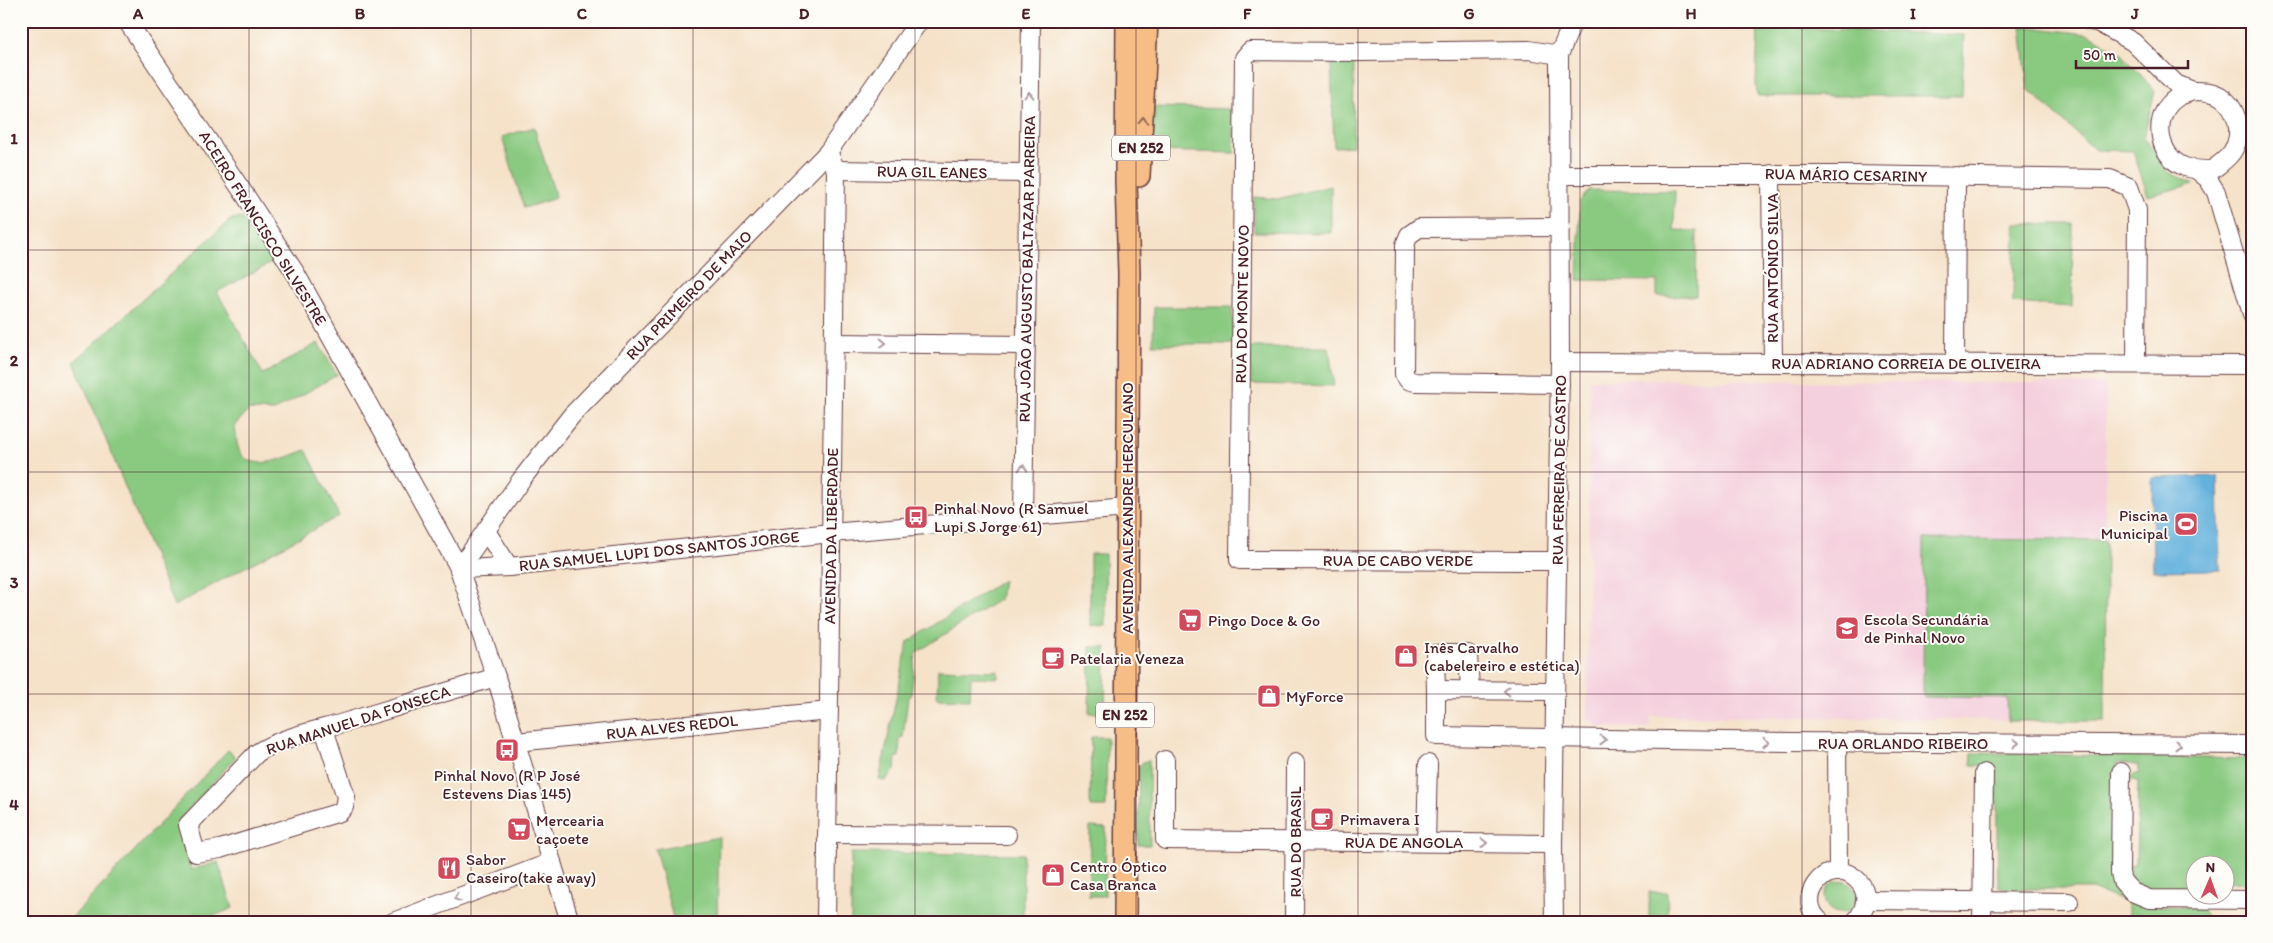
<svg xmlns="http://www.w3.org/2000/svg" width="2273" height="943" viewBox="0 0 2273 943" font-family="Itim,sans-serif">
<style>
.built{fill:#f4cfdd}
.green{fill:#89c980;stroke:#6a7456}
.water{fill:#63b1dd;stroke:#566884}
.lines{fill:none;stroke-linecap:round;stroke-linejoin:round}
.minor-casing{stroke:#643c43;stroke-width:20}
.major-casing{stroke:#643c43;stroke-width:24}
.minor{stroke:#fff;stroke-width:18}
.major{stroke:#f6be86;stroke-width:21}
.oneway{stroke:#ae9aa0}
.oneway2{stroke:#976754}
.grid{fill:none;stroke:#4a1f2b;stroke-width:1;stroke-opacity:0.55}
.labels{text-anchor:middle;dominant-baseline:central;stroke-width:4;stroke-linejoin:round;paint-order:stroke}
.shield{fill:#fdfcf7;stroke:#806168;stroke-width:1}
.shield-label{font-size:15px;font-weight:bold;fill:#4a1f2b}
.street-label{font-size:16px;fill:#4a1f2b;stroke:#fdfcf7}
.poi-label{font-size:16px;fill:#4a1f2b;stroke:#fdfcf7;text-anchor:start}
.neatline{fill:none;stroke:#4a1f2b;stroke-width:2}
.grid-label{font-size:16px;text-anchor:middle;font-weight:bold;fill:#4a1f2b}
</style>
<rect width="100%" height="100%" fill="#fdfcf7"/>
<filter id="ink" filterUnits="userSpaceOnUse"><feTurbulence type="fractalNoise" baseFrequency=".02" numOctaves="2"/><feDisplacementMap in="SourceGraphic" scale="10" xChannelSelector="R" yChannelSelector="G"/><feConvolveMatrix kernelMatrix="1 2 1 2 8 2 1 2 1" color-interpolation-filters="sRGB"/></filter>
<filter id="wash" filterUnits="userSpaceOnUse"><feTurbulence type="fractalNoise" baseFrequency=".0096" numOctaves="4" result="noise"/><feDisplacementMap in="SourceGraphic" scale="20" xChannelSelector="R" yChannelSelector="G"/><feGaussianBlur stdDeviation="1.12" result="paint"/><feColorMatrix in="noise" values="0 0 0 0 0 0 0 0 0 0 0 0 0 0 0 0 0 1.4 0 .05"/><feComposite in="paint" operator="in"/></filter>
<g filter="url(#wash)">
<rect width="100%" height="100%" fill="#f5e2c9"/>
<polygon class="built" points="1590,379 2106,384 2105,721 1651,716 1650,728 1599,727 1587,718"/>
<g class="green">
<polygon points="1758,26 1964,35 1962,96 1757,96 1756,83"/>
<polygon points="2021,26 2088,34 2121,53 2155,91 2144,137 2168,172 2194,184 2148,196 2133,151 2095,150 2028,89"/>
<polygon points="1354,64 1353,146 1334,147 1331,64"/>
<polygon points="1154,107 1233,109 1235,153 1153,151"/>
<polygon points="534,127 556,198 524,208 502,137"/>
<polygon points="1331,186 1331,233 1254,232 1254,197 1277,199"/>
<polygon points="1589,190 1675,191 1674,230 1697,231 1696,296 1657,296 1657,281 1578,280 1580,201"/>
<path d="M237 218 243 219 273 262 217 292 263 374 318 343 337 375 274 411 249 410 235 425C236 433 236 444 240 452 252 474 290 456 306 450L339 516 174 606 74 362 230 220Z"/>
<polygon points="2015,224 2073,224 2072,307 2013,303"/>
<polygon points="1154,307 1232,307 1234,344 1153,344"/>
<polygon points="1250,347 1329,347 1334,386 1251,384"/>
<polygon points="1924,539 2106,540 2105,721 2008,721 2007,698 1923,697"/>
<polygon points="1090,554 1105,554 1106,626 1090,625"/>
<polygon points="1003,580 1000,599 916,653 911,696 908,698 903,737 900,738 899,757 896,757 895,770 885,781 879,780 908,642"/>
<polygon points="1090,647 1106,647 1105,713 1089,713"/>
<polygon points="938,669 998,671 998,678 971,677 970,699 937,698"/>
<polygon points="1091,737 1107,737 1106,807 1090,807"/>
<polygon points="228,750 236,757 177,822 191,870 218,862 233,908 199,922 68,922"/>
<path d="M1972 753 2252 759V889L2247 892 2243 882 2226 883V866H2196L2195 891C2167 893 2155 898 2131 879L2130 866 2136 864 2138 781 2130 780V776L2139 773V765L2116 763V876L2122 890 2133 904 2202 908 2211 922H2128V903L2092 889H2006L1998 886 1996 766 1971 765Z"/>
<polygon points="1149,760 1150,845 1138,845 1139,767 1143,762"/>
<polygon points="1090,827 1106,828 1105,896 1089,896"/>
<polygon points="719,837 717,922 674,922 655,849"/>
<polygon points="851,853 1023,854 1023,922 851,922"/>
<circle cx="1840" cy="897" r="16"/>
<polygon points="1649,892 1667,892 1668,922 1649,922"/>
</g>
<polygon class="water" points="2218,476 2220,570 2153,571 2152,478"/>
</g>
<g filter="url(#ink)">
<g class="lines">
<g class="minor-casing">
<g id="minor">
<polyline points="127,21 247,198 296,274 458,566 496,677 570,922"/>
<polyline points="2090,21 2097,22 2133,42 2176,84 2193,91"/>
<path d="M2193 91C2202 91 2212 91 2220 96 2238 108 2244 134 2232 152 2227 159 2219 165 2212 170 2203 170 2193 170 2185 167 2156 156 2151 113 2178 97 2183 94 2189 93 2193 91Z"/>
<polyline points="836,170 1028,173"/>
<polyline points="2197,170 2208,179 2216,192 2252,314"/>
<polyline points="1771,174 1773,362"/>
<polyline points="1561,175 1851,175 2110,179 2129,187 2137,210 2136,364"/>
<polyline points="834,343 1025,345"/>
<polyline points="1560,362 2252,365"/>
<polyline points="1955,363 1956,176"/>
<polyline points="1560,384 1415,382 1408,380 1404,374 1405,245 1409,235 1419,228 1560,227"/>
<polyline points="1023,516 1031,21"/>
<polyline points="486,531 509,567"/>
<polyline points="1557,561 1239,560 1244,58 1250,51 1360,52 1529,50 1559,55"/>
<polyline points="459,569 521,480 572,415 828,152 919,21"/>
<polyline points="459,569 509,567 831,533 1127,508"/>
<polyline points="1436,690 1435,654 1468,654 1470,690"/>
<polyline points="1555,691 1436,690 1436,736 1789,742 2252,745"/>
<path d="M324 729 346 797 344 807 340 812 220 849 196 853 188 825 257 753C282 737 315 731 343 723 394 708 445 692 496 677"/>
<polyline points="516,742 829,711"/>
<polyline points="1837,742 1838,872"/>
<polyline points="1165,760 1165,840 1553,844"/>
<polyline points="2121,772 2120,873 2122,881 2132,892 2149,899 2252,900"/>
<polyline points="827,834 1007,835"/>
<polyline points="1426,842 1428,764"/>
<polyline points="1866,900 2069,902"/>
<polyline points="393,922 552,862"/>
<polyline points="826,922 836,170 828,152"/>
<polyline points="1294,922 1295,763"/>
<polyline points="1554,922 1553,844 1560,362 1559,55 1573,21"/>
<path d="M1821 922C1792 899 1827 855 1855 878 1860 882 1864 888 1865 894 1867 905 1862 914 1855 922"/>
<polyline points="1982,922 1984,773"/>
</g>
</g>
<g class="major-casing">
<g id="major">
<polyline points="1139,176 1147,21"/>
<polyline points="1125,922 1129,273 1126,181 1127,21"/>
</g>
</g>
<use href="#minor" class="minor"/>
<use href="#major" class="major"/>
</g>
<defs><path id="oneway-chevron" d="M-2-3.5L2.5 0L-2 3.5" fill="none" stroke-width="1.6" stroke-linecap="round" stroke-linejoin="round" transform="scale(1.25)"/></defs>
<g class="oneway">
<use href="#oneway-chevron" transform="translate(1029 95) rotate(-89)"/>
<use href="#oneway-chevron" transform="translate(883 343) rotate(1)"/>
<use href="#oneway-chevron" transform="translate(1023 468) rotate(-89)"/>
<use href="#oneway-chevron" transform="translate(1507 691) rotate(-179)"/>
<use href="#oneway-chevron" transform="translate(1603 740) rotate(1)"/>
<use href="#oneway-chevron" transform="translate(1766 742) rotate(1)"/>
<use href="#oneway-chevron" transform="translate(2016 743) rotate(1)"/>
<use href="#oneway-chevron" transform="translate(2178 745)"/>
<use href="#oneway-chevron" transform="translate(1484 843) rotate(1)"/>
<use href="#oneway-chevron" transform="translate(457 898) rotate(159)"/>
</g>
<use class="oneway2" href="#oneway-chevron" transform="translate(1143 120) rotate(-87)"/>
</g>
<path class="grid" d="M249 21V922M471 21V922M693 21V922M915 21V922M1136 21V922M1358 21V922M1580 21V922M1802 21V922M2024 21V922M21 250H2252M21 472H2252M21 694H2252"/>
<defs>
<g id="bus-square" transform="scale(1.25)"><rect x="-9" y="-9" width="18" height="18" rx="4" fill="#d1495b" stroke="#fdfcf7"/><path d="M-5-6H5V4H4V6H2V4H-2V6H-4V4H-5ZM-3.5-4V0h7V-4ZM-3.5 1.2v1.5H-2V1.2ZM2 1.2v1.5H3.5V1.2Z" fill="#fff"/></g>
<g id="stadium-square" transform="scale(1.25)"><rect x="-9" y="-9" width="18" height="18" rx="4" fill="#d1495b" stroke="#fdfcf7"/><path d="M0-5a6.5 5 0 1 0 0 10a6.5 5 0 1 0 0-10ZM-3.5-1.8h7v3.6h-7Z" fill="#fff"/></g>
<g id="supermarket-square" transform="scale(1.25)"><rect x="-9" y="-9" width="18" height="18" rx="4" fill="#d1495b" stroke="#fdfcf7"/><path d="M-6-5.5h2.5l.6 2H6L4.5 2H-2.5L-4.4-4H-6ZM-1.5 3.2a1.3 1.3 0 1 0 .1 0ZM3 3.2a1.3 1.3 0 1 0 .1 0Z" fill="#fff"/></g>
<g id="school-square" transform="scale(1.25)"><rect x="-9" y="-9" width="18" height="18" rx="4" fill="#d1495b" stroke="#fdfcf7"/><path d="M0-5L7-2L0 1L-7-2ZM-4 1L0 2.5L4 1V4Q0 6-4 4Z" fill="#fff"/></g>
<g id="shop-square" transform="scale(1.25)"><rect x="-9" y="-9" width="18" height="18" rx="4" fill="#d1495b" stroke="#fdfcf7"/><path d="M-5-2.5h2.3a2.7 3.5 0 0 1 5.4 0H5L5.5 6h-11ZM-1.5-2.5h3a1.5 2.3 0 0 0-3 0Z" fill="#fff"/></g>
<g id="cafe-square" transform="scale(1.25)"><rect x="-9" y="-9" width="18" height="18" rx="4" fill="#d1495b" stroke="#fdfcf7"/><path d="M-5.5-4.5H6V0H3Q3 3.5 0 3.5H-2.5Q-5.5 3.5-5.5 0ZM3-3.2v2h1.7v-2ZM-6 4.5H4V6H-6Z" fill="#fff"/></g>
<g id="restaurant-square" transform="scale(1.25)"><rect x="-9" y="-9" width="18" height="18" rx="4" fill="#d1495b" stroke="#fdfcf7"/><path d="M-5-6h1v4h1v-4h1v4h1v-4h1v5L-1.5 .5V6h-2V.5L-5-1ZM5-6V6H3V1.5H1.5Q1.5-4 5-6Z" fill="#fff"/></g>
</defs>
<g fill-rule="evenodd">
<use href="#bus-square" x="916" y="517"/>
<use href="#stadium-square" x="2186" y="524"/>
<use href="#supermarket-square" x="1190" y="620"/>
<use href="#school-square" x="1847" y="628"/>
<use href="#shop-square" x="1406" y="656"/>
<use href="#cafe-square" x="1053" y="658"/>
<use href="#shop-square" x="1269" y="696"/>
<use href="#bus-square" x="507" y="750"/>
<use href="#cafe-square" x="1322" y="819"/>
<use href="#supermarket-square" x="519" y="829"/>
<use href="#restaurant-square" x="449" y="868"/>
<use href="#shop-square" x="1053" y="875"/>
</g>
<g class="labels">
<g class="shield">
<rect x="1112" y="135.5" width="58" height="25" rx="4"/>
<rect x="1096" y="702.5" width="58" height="25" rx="4"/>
</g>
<g class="shield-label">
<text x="1141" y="148">EN 252</text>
<text x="1125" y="715">EN 252</text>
</g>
<g class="street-label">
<text transform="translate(932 172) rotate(1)">RUA GIL EANES</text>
<text transform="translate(1846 175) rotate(1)">RUA MÁRIO CESARINY</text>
<text transform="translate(263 228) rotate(58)">ACEIRO FRANCISCO SILVESTRE</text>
<text transform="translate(1772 268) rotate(-90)">RUA ANTÓNIO SILVA</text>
<text transform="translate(1027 269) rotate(-89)">RUA JOÃO AUGUSTO BALTAZAR PARREIRA</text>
<text transform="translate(689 295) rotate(-46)">RUA PRIMEIRO DE MAIO</text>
<text transform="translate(1242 304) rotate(-89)">RUA DO MONTE NOVO</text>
<text x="1906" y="363">RUA ADRIANO CORREIA DE OLIVEIRA</text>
<text transform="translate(1559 470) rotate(-89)">RUA FERREIRA DE CASTRO</text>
<text transform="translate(1127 508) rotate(-90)">AVENIDA ALEXANDRE HERCULANO</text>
<text transform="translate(831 536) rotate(-89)">AVENIDA DA LIBERDADE</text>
<text transform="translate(659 551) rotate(-6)">RUA SAMUEL LUPI DOS SANTOS JORGE</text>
<text x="1398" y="560">RUA DE CABO VERDE</text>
<text transform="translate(358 720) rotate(-18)">RUA MANUEL DA FONSECA</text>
<text transform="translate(672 727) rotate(-6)">RUA ALVES REDOL</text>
<text x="1903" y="743">RUA ORLANDO RIBEIRO</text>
<text transform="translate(1295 842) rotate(-90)">RUA DO BRASIL</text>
<text x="1404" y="842">RUA DE ANGOLA</text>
</g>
<g class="poi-label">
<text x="934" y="508">Pinhal Novo (R Samuel<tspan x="934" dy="18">Lupi S Jorge 61)</tspan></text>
<text x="2168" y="515" text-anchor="end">Piscina<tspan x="2168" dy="18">Municipal</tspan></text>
<text x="1864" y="619">Escola Secundária<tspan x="1864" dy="18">de Pinhal Novo</tspan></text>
<text x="1208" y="620">Pingo Doce &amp; Go</text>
<text x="1424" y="647">Inês Carvalho<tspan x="1424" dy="18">(cabelereiro e estética)</tspan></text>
<text x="1070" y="658">Patelaria Veneza</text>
<text x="1286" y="696">MyForce</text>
<text x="507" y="775" text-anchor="middle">Pinhal Novo (R P José<tspan x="507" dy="18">Estevens Dias 145)</tspan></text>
<text x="1340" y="819">Primavera I</text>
<text x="536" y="820">Mercearia<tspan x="536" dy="18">caçoete</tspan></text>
<text x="466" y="859">Sabor<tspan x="466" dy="18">Caseiro(take away)</tspan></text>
<text x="1070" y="866">Centro Óptico<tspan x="1070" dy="18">Casa Branca</tspan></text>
</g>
</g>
<rect width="2273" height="943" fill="none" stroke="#fdfcf7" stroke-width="55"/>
<g transform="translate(2210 880) rotate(2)"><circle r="24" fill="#fdfcf7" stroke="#b5a4a5"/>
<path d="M0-4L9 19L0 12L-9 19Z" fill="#d1495b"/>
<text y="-8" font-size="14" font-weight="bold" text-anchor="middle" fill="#4a1f2b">N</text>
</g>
<path d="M2076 60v8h112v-8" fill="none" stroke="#4a1f2b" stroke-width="2.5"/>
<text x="2083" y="60" font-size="15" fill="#4a1f2b" stroke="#fdfcf7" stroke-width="4" paint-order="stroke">50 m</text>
<rect x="28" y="28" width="2218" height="888" class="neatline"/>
<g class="grid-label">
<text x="138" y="19">A</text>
<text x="360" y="19">B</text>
<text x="582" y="19">C</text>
<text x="804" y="19">D</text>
<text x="1026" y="19">E</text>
<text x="1247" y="19">F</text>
<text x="1469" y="19">G</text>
<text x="1691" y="19">H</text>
<text x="1913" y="19">I</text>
<text x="2135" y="19">J</text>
<text x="14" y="144">1</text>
<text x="14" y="366">2</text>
<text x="14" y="588">3</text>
<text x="14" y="810">4</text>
</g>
</svg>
